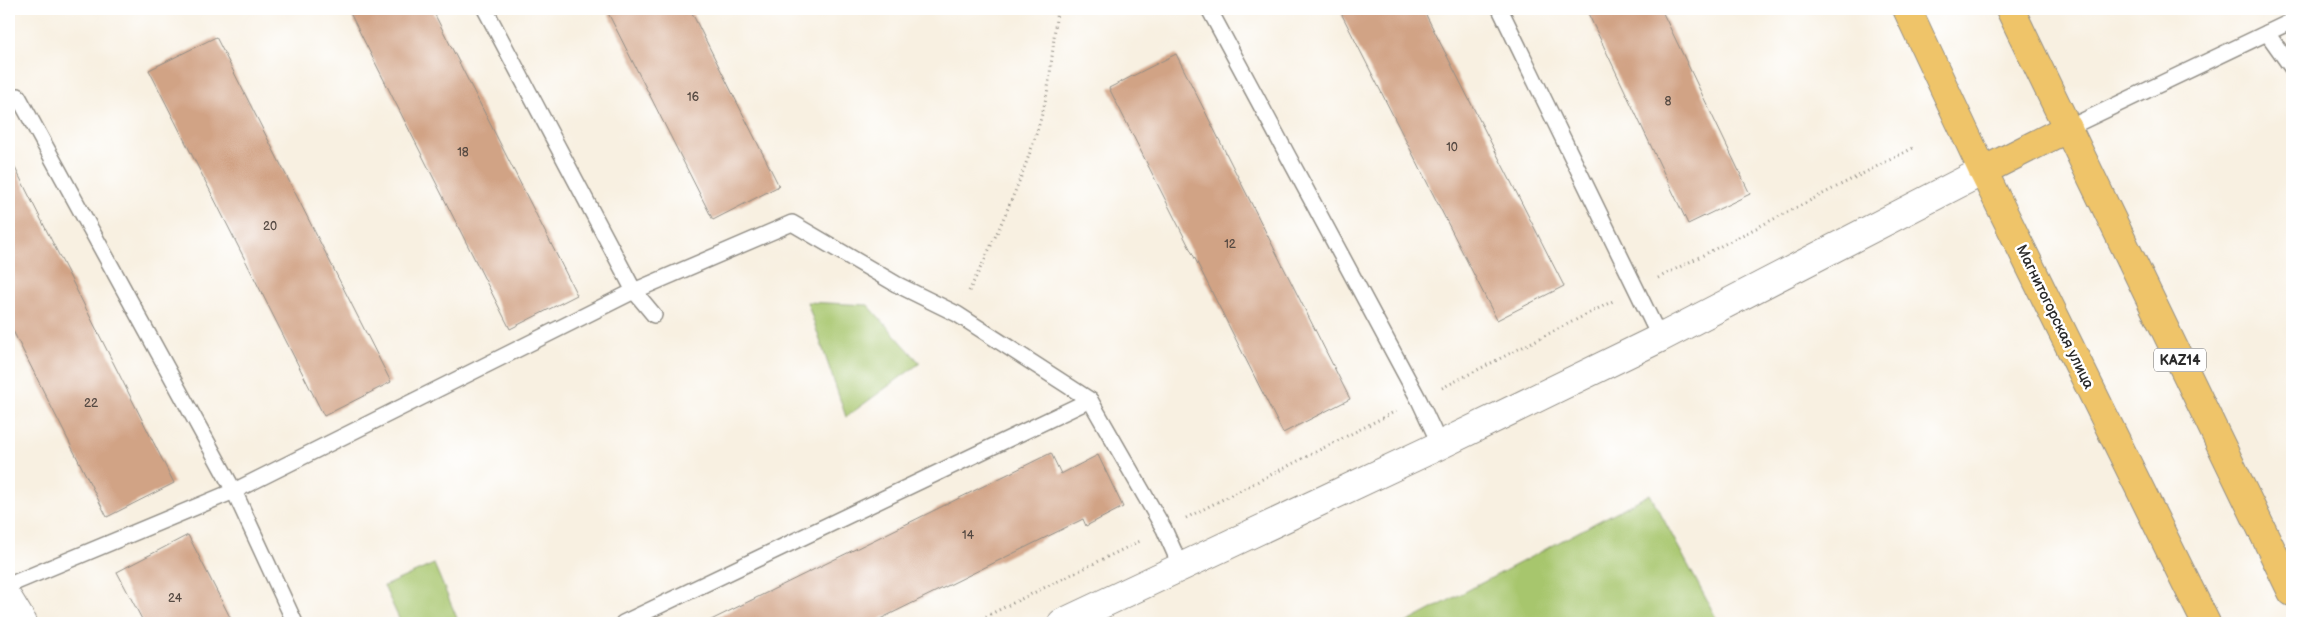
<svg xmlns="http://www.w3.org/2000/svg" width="2301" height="632" viewBox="0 0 2301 632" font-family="'Balsamiq Sans',sans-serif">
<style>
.green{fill:#a7c66d;stroke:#69784c}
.building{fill:#d1a385}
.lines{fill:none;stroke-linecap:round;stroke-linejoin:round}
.service-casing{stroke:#928e86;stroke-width:18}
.minor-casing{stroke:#928e86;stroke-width:30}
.tertiary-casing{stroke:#928e86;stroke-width:30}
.primary-casing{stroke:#928e86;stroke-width:30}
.path{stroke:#928e86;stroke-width:3;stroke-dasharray:1 4;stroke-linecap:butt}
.service{stroke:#fff;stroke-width:15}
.minor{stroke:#fff;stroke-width:28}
.tertiary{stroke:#fff;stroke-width:28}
.primary{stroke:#efc469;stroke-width:28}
.labels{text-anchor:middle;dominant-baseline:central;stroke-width:5;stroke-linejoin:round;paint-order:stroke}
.number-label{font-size:12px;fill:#544942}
.shield{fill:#fff;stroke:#6b6b6b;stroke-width:1}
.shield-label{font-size:14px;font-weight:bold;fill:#2b2b2b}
.street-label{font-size:15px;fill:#2b2b2b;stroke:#fff}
</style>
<rect width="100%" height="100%" fill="#fff"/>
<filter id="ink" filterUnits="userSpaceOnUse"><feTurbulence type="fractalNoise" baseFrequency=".02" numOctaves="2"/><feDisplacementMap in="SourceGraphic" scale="10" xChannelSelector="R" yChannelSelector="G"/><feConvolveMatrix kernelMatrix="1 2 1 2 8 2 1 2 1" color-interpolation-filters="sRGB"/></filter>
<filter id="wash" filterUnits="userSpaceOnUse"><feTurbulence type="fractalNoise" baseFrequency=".0096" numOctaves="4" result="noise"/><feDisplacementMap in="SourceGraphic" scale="20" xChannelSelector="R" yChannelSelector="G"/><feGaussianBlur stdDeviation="1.12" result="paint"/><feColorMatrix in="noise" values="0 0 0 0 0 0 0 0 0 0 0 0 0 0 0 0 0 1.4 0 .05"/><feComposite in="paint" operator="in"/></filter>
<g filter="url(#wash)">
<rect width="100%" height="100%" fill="#f8f0e1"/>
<g class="green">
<polygon points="807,302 868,305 920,363 846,417"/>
<polygon points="1650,494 1719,623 1406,623"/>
<polygon points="434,564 457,618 446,623 401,623 384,586"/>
</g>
<g id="blocks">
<g class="building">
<polygon points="348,9 432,9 577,295 510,329"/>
<polygon points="606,9 690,9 779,186 713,220"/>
<polygon points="1339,9 1423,9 1564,286 1497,320"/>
<polygon points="1586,9 1661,9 1750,194 1688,224"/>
<polygon points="216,37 391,382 324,416 149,70"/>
<polygon points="1176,54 1350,399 1283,433 1109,88"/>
<polygon points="9,156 174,483 107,517 9,323"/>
<polygon points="1051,453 1061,474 1098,455 1123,507 1086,526 1083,519 872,623 705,623"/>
<polygon points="188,535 233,623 144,623 117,572"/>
</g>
</g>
</g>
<g filter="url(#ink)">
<use href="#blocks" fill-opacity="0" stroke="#928e86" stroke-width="1"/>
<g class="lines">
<g class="service-casing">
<g id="service">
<polyline points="485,9 634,291 792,223 896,284 957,314 1090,400 1164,529 1181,567"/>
<polyline points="1209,9 1419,400 1440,445"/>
<polyline points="1500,9 1660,338"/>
<polyline points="2267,33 2292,68"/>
<polyline points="9,101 18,96 234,491 295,623"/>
<polyline points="2068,128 2292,21"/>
<polyline points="9,585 234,491 634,291 654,315"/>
<polyline points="623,623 1090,400"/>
</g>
</g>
<g class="minor-casing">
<polyline id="minor" points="9,600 23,623"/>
</g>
<g class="tertiary-casing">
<polyline id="tertiary" points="1062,623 1440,445 1660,338 1983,171"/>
</g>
<g class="primary-casing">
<g id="primary">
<polyline points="1907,9 1983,171 2206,623"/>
<polyline points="2010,9 2292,592"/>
<polyline points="1983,171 2068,128"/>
</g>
</g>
<g class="path">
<polyline points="1658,278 1915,147"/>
<path d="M969 291C998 233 1036 152 1048 88 1052 62 1054 35 1057 9"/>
<polyline points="1442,388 1613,301"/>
<polyline points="1186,518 1396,411"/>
<polyline points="972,623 1142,540"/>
</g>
<use href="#service" class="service"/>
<use href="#minor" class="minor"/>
<use href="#tertiary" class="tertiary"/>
<use href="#primary" class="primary"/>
</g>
</g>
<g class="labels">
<g class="number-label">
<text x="693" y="97">16</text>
<text x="1668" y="101">8</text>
<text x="1452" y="147">10</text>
<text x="463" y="152">18</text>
<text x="270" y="226">20</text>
<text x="1230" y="244">12</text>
<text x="91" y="403">22</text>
<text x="968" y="535">14</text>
<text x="175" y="598">24</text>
</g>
<rect class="shield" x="2154" y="348.5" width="52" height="23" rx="4"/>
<g class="shield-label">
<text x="2180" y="360">KAZ14</text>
</g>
<g class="street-label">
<text transform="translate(2055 317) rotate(64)">Магнитогорская улица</text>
</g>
</g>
<rect width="2301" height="632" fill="none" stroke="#fff" stroke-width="30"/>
</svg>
